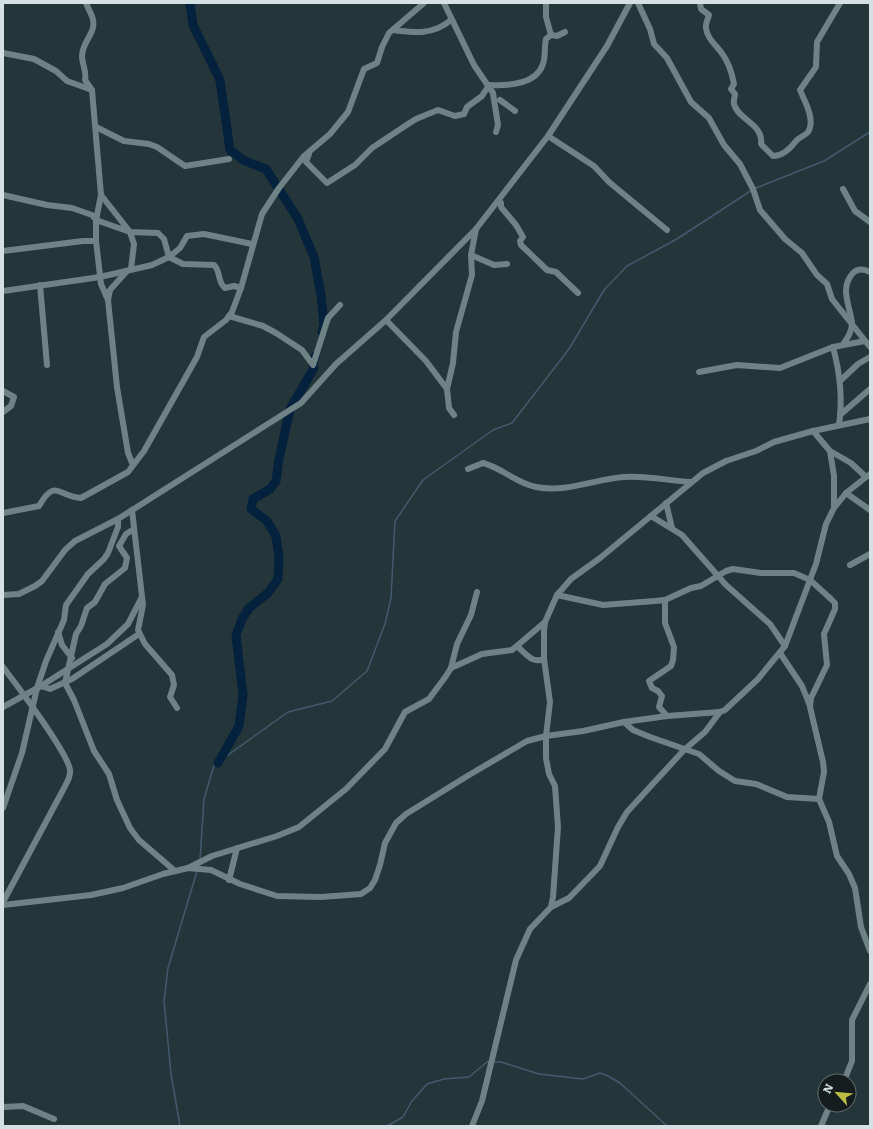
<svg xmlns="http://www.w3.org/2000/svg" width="873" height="1129" viewBox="0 0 873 1129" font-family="Literata,serif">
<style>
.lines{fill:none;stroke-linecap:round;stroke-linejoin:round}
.stream{stroke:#435a6e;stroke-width:1.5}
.river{stroke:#04213d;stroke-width:9}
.minor{stroke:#6f8387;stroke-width:6}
</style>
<rect width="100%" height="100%" fill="#243639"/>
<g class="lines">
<g class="stream">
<polyline points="756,188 824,161 870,132"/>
<polyline points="200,860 204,799 214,765 288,712 332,701 367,671 385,624 391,598 395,521 423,480 493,430 512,423 569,349 604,290 627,266 677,239 752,190"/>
<polyline points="493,1062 501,1062 539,1074 583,1079 600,1073 608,1076 620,1083 667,1126"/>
<polyline points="180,1126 171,1074 164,1001 168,968 197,871"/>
<polyline points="387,1126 403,1117 412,1101 427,1084 444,1079 469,1077 487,1062 489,1062"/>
</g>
<g class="river">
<polyline points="190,3 193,25 220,80 230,150 243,160 266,169 298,219 314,257 321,295 324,325 322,332"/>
<polyline points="218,763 239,726 243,695 236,635 242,619 249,608 268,593 278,579 279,557 276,536 267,521 251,509 253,499 270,489 276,481 279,459 290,409 314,368 313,365 315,356"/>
</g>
<g class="minor">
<path d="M86 3C88 9 92 14 93 20 96 33 82 42 82 56 82 64 87 72 85 80L92 90 101 195 96 220V241L101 284 108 300"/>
<polyline points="444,3 474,65 493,93 498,125 496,132"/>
<polyline points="546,3 546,17 551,35"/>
<polyline points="638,3 650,29 654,44 667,58 691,102 709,118 724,145 740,164 753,189 760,210 785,239 802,253 817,275 827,284 832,299 870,347"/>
<path d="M700 3 701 9 709 15C708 19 705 24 706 28 707 38 715 44 721 52 728 61 732 73 734 84L731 89 735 94C735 97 733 101 734 104 738 120 764 124 761 144L773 156C783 156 790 149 796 141 799 137 805 136 808 132 816 120 804 100 800 90L816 67 817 42 840 3"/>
<path d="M393 30C415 33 433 35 451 20"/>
<polyline points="3,53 34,59 56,71 67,81 92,90"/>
<polyline points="500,100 515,111"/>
<polyline points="96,127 124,141 149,144 157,147 185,166 229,159"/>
<polyline points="548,136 594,166 609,182 667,230"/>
<path d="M309 154 306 162 327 183 355 165 372 148 405 126 416 119 438 110 455 116 464 114 467 107 482 96 489 85C508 86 536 85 543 64 546 55 544 47 546 39L551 35 557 36 565 32"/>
<polyline points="843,189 855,211 870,222"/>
<path d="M3 195 47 205 72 208 92 215 96 220 130 232 158 233 164 239 169 257 183 264 214 265C221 271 217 282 225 288L234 286 241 288"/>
<polyline points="101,195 130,232 134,244 131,269"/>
<polyline points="501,203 501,207 516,225 523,237 520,241 521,245 547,270 556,272 578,293"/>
<polyline points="3,251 83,241 96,241"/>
<polyline points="471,255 494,265 507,264"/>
<polyline points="127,271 110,290 108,300 117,387 128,453 133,465"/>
<polyline points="40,285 47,365"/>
<polyline points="3,291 100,277 152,265 169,257 180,248 187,236 204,234 252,244"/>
<polyline points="229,316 263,326 276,333 302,350 313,365 328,318 340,305"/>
<polyline points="386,320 426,361 447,389"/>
<path d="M844 343C848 337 852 331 852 323 850 306 839 288 853 273 858 268 864 269 870 272"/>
<path d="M833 347C840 373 843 398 839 425"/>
<polyline points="699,372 737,365 780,368 833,347 865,341"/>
<polyline points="840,381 858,364 870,357"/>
<polyline points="3,391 14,397 11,406 3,412"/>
<polyline points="454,415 449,408 447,389 453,363 456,332 472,275 471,255 476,229"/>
<polyline points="840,415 870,389"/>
<polyline points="813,431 830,451 834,476 834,507"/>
<polyline points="830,451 851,463 866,477"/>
<path d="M468 469 483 463C502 468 516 483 536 487 566 493 595 479 624 477 646 475 669 481 691 482"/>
<polyline points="846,493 870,510"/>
<polyline points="666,503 672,528"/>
<polyline points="132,510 143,605 138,630 145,644 172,675 174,685 170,697 177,708"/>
<path d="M3 513 39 506C55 478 58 496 81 498L128 472 144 451 197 357 204 337 226 320 232 312 241 288 262 214 279 188 304 156 330 134 348 112 364 69 377 63 382 47 389 33 424 3"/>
<polyline points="651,516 682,535 726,585 770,624 785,646"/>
<polyline points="134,529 126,534 119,546 127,558 125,568 105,584 95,602 87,608 81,626 76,634 65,683 74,700 94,751 109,774 117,800 130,828 139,840 175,871"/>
<polyline points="850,565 870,554"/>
<polyline points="3,595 19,594 35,586 42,581 65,550 75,541 118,519 301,403 336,364 386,320 476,229 548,136 607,46 630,3"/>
<polyline points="557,595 603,605 655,601 665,600 691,588 701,586 726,571 733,569 761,573 794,573 810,580 831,599 835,603 835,609 824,634 827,665 811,698 810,707 823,762 824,772 819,799 829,822 837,856 849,874 855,888 861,927 870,951"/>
<polyline points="665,600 665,623 674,647 673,660 671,666 649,681 652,688 658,691 662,696 659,707 667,716"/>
<polyline points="58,632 62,645 72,658"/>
<path d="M518 647C526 654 532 664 544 659"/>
<polyline points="780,653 802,686 810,706"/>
<path d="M3 667C16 684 68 753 70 770 71 777 66 784 63 790L3 902"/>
<polyline points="451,668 482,654 512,650 545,622"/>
<polyline points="41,686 50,689 72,679 139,634"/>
<polyline points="3,707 41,686 107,644 128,624 142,597"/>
<polyline points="624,722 633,730 650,737 699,754 719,771 735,781 756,784 787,797 819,799"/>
<polyline points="3,808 22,753 37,688 46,661 64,620 66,605 88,574 104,559 108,553 118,527 118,519"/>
<polyline points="188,868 212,856 277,836 299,827 346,789 385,749 405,712 429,699 446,676 451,668 457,644 471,615 477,592"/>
<polyline points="229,880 237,848"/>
<polyline points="3,905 91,895 123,888 163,874 188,868 211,870 240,884 277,896 321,897 361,894 370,888 375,880 380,865 385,843 396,823 406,814 469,775 527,741 546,736 583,731 624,722 667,716 720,712 725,710 758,679 785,646 816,564 826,524 834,508 846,493 870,474"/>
<polyline points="551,907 569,898 600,866 618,827 627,812 684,750 705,732 720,712"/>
<polyline points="844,1081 852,1061 852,1020 870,984"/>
<polyline points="3,1107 23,1106 54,1119"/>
<polyline points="472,1126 482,1101 516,960 530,929 551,907 553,897 558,827 555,786 549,774 546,758 546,736 550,702 544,659 544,631 545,622 557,595 571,579 600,558 703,473 726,461 756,451 774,442 813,431 870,419"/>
<polyline points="821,1126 830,1105"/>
</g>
</g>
<rect width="873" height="1129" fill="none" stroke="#d5e0e2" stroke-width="8"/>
<g transform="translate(837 1093) rotate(297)"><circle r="19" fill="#141c1d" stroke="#616a6c"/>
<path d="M0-3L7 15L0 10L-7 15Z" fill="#bebf42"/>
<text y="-6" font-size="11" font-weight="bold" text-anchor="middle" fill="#d5e0e2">N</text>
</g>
</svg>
